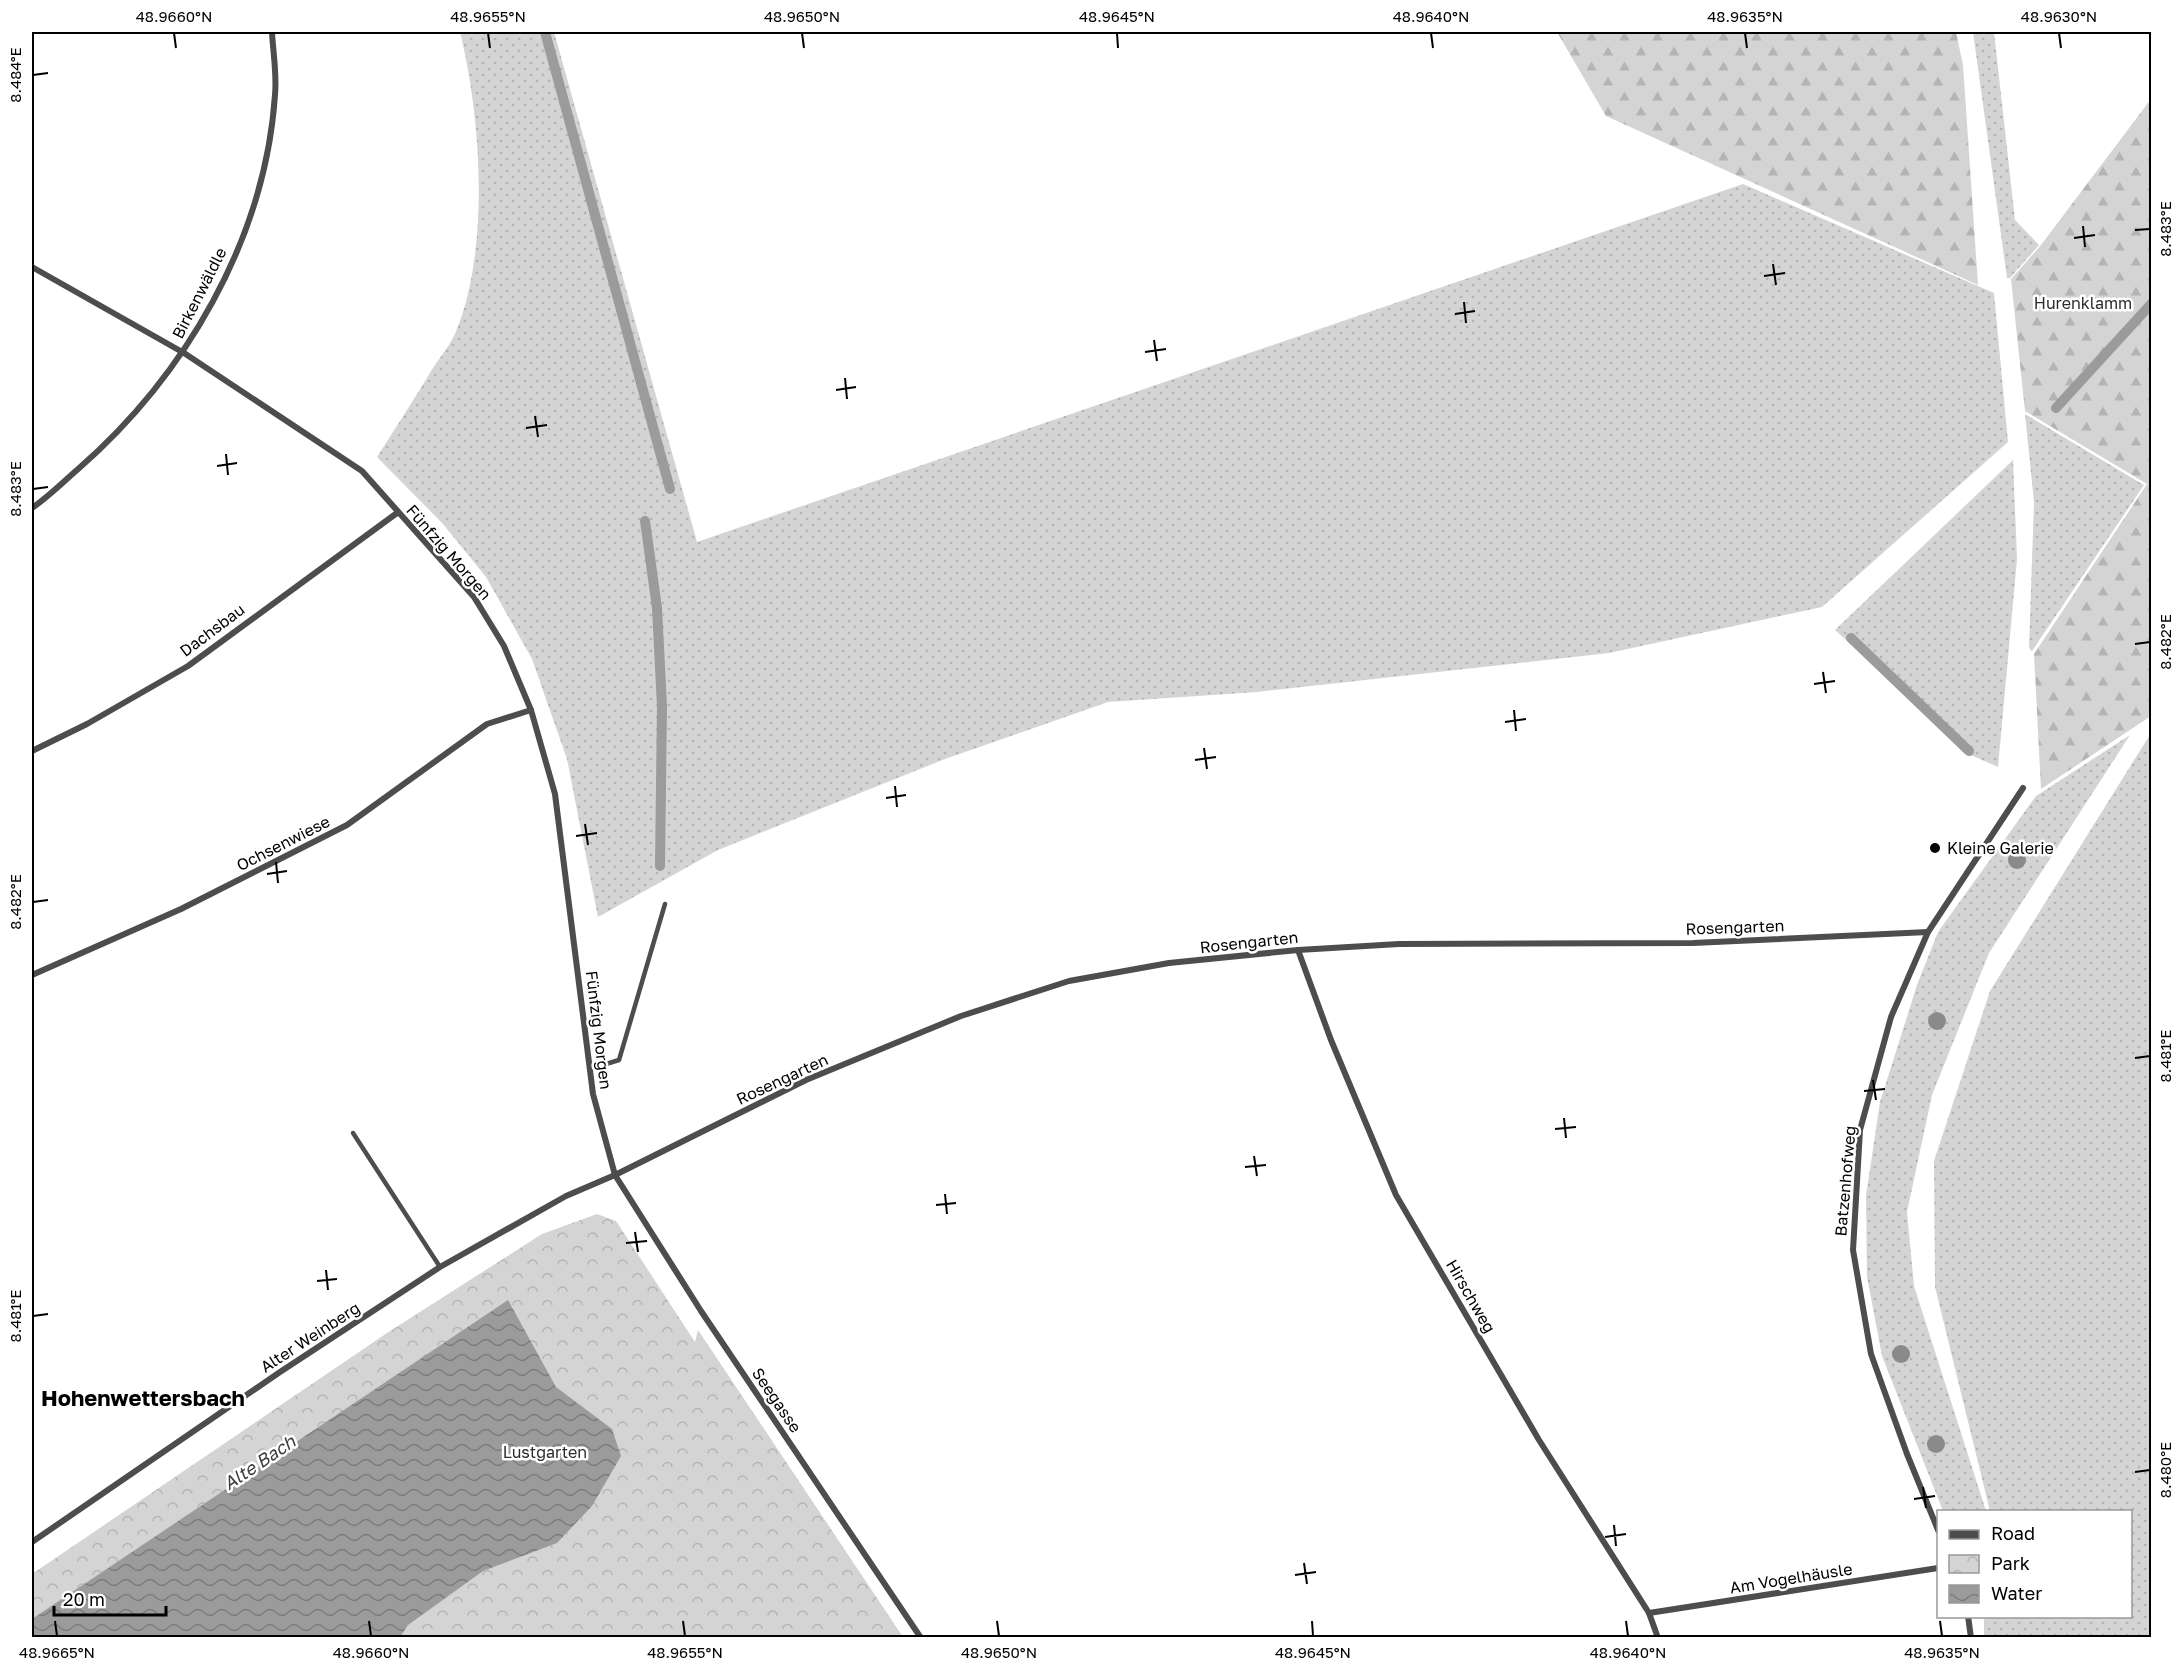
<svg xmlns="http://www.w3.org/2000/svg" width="2183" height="1669" viewBox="0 0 2183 1669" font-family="'Golos Text',sans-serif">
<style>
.grass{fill:url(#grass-dots)}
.forest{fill:url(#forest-firs)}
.park{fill:url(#park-crowns)}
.water{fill:url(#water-waves)}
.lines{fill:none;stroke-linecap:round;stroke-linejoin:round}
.stream{stroke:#9b9b9b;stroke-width:10}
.service{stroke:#4d4d4d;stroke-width:4.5}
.minor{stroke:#4d4d4d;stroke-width:6}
.tree{fill:#8a8a8a}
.ticks{fill:none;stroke:#000;stroke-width:2}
.poi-dot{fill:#000;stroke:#fff;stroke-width:2}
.labels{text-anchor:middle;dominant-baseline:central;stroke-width:5;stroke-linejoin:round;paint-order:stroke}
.street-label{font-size:16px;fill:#000;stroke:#fff}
.park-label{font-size:16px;fill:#2b2b2b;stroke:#fff}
.poi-label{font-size:16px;fill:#000;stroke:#fff;text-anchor:start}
.water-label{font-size:18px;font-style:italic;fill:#3c3c3c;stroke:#fff}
.district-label{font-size:22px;font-weight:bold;fill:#000;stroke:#fff}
.neatline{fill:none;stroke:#000;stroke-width:2}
.ticks-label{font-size:15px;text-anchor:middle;fill:#000}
</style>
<defs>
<pattern id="grass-dots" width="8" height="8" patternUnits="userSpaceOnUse" patternTransform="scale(1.5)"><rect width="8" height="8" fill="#d4d4d4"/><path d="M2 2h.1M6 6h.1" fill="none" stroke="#b4b4b4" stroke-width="1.8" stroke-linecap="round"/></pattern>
<pattern id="forest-firs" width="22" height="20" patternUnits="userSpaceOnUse" patternTransform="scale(1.5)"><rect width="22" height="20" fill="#d4d4d4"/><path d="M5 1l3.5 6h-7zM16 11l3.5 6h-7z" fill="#b4b4b4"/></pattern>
<pattern id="park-crowns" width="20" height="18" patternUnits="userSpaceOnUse" patternTransform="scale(1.5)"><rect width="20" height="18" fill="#d4d4d4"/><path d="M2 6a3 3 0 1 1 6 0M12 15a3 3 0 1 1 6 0" fill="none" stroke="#b4b4b4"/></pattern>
<pattern id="water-waves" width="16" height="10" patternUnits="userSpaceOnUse" patternTransform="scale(1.5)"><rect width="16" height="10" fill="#9b9b9b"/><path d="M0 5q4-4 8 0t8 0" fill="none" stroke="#7c7c7c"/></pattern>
</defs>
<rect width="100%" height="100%" fill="#fff"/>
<g class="grass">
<path d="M460 32H554L697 542 1743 184 1994 293 2008 442 1822 607 1609 653 1257 692 1108 702 945 759 718 850 598 917 567 759 532 659 486 577 443 524 377 457C396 427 415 398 433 368 441 356 452 343 457 329 490 246 481 117 460 32Z"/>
<polygon points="1973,32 1994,32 2015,220 2039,245 2010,278 2007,278"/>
<polygon points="2025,414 2144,485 2032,651 2029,648 2034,502"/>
<polygon points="2013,460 2017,559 1998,767 1973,756 1835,630"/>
<polygon points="2151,733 2151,1637 1984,1637 1984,1617 2130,1616 2130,1512 1990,1511 1935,1287 1934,1161 1990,991"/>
<polygon points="2130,735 1989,953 1932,1095 1907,1212 1914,1286 1986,1511 1943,1511 1882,1356 1867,1277 1866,1196 1880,1102 1917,985 1938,932 2036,796"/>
</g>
<g class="forest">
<polygon points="1557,32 1956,32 1963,65 1978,285 1606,116"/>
<polygon points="2151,99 2151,716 2041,789 2034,654 2147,484 2025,411 2011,279 2041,245"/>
</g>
<polygon class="park" points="597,1214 616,1221 695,1342 698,1330 903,1637 32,1638 32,1574 387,1333 542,1234"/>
<polygon class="water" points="508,1300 556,1387 612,1429 621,1456 592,1506 557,1543 483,1571 408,1625 400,1637 32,1637 32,1619"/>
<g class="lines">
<g class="stream">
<polyline points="545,32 670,489"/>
<polyline points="2056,408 2152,303"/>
<polyline points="645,521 657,608 662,706 660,866"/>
<polyline points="1851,638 1969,751"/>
</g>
<g class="service">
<polyline points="590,1069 619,1060 665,904"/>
<polyline points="353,1133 440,1267"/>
</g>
<g class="minor">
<polyline points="32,267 184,353 362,471 474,597 504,646 531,710 555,794 593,1094 615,1175 701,1311 921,1638"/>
<path d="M32 508C48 497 62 483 77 470 185 376 265 240 275 95 277 74 273 52 272 32"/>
<polyline points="32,751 87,724 188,666 397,513"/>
<polyline points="1298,950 1331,1040 1396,1195 1539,1440 1649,1613 1658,1638"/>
<polyline points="32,975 181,909 347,825 487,724 531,710"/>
<polyline points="1938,1530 1907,1454 1871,1354 1853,1250 1860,1130 1891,1017 1928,932 2023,788"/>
<polyline points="32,1542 280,1372 440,1267 566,1196 615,1175 806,1080 961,1016 1069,981 1169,963 1298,950 1399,944 1693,943 1928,932"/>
<polyline points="1649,1613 1938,1568"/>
<polyline points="1968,1616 1971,1638"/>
</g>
</g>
<g class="tree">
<circle cx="2017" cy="860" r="9"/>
<circle cx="1937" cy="1021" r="9"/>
<circle cx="1901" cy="1354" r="9"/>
<circle cx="1936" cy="1444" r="9"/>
</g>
<path class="ticks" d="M174 33 176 48M488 33 490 48M802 33 804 48M1117 33 1118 48M1431 33 1433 48M1745 33 1747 48M2059 33 2061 48M33 75 48 73M2083 226 2085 247M2135 230 2150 229M2074 238 2095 235M1773 264 1776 285M1764 276 1785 273M1464 302 1466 323M1455 314 1475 311M1154 340 1157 361M1145 352 1166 349M845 378 847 399M836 390 856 387M535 416 538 437M526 428 547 425M226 454 228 475M217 466 237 463M33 489 48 487M2135 644 2150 642M1823 672 1826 693M1814 684 1835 681M1514 710 1516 731M1505 722 1526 719M1204 748 1207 769M1195 760 1216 757M895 786 897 807M886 798 906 795M585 824 588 845M576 836 597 833M276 862 278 883M267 874 287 871M33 902 48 900M2135 1058 2150 1056M1873 1080 1876 1100M1864 1091 1885 1089M1564 1118 1566 1138M1555 1129 1576 1127M1254 1156 1257 1176M1245 1167 1266 1165M945 1194 947 1214M936 1205 956 1203M635 1232 638 1252M626 1243 647 1241M326 1270 328 1290M317 1281 337 1279M33 1316 48 1314M2135 1472 2150 1470M1923 1487 1926 1508M1914 1499 1935 1496M1614 1525 1616 1546M1605 1537 1626 1534M1304 1563 1307 1584M1295 1575 1316 1572M55 1621 57 1636M369 1621 371 1636M683 1621 685 1636M997 1621 999 1636M1312 1621 1313 1636M1626 1621 1628 1636M1940 1621 1942 1636"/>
<circle class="poi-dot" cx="1935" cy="848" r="6"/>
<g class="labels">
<g class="street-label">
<text transform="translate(199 293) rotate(-63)">Birkenwäldle</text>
<text transform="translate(449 552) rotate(49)">Fünfzig Morgen</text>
<text transform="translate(212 630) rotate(-37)">Dachsbau</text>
<text transform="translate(283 843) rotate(-27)">Ochsenwiese</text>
<text transform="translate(1735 927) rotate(-2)">Rosengarten</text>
<text transform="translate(1249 942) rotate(-6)">Rosengarten</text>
<text transform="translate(599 1030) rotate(83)">Fünfzig Morgen</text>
<text transform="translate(782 1079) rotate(-25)">Rosengarten</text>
<text transform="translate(1845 1181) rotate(-85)">Batzenhofweg</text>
<text transform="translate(1471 1296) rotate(60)">Hirschweg</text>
<text transform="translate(310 1337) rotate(-33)">Alter Weinberg</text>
<text transform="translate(777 1400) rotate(56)">Seegasse</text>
<text transform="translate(1791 1578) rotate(-9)">Am Vogelhäusle</text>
</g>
<g class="park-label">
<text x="2083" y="303">Hurenklamm</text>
<text x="545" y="1452">Lustgarten</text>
</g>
<g class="poi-label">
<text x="1947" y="848">Kleine Galerie</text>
</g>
<g class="water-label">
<text transform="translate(259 1462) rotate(-34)">Alte Bach</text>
</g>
<g class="district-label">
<text x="143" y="1397">Hohenwettersbach</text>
</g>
</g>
<rect width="2183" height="1669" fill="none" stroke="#ffffff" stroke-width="66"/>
<rect x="1937" y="1510" width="195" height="108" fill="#ffffff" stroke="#999999" stroke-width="1.5"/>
<rect x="1949" y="1530" width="30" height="9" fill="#4d4d4d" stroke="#999999" stroke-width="1.5"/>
<text x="1991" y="1540" font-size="18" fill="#000000">Road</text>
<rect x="1949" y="1555" width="30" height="18" fill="url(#park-crowns)" stroke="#999999" stroke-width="1.5"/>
<text x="1991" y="1570" font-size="18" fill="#000000">Park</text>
<rect x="1949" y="1585" width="30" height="18" fill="url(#water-waves)" stroke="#999999" stroke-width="1.5"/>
<text x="1991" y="1600" font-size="18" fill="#000000">Water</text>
<path d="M54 1606v9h112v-9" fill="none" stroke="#000000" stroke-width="3"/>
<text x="63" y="1606" font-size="18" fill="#000000" stroke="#ffffff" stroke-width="4.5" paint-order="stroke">20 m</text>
<rect x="33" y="33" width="2117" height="1603" class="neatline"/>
<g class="ticks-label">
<text x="174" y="22">48.9660°N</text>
<text x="488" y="22">48.9655°N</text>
<text x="802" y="22">48.9650°N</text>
<text x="1117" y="22">48.9645°N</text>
<text x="1431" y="22">48.9640°N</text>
<text x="1745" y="22">48.9635°N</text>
<text x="2059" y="22">48.9630°N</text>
<text transform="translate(16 75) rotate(-90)" y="5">8.484°E</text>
<text transform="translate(2166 229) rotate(-90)" y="5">8.483°E</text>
<text transform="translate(16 489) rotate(-90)" y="5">8.483°E</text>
<text transform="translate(2166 642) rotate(-90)" y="5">8.482°E</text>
<text transform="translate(16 902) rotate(-90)" y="5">8.482°E</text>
<text transform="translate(2166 1056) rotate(-90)" y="5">8.481°E</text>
<text transform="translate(16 1316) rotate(-90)" y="5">8.481°E</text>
<text transform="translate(2166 1470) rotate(-90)" y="5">8.480°E</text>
<text x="57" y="1658">48.9665°N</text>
<text x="371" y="1658">48.9660°N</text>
<text x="685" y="1658">48.9655°N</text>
<text x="999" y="1658">48.9650°N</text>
<text x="1313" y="1658">48.9645°N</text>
<text x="1628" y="1658">48.9640°N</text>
<text x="1942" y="1658">48.9635°N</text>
</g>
</svg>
